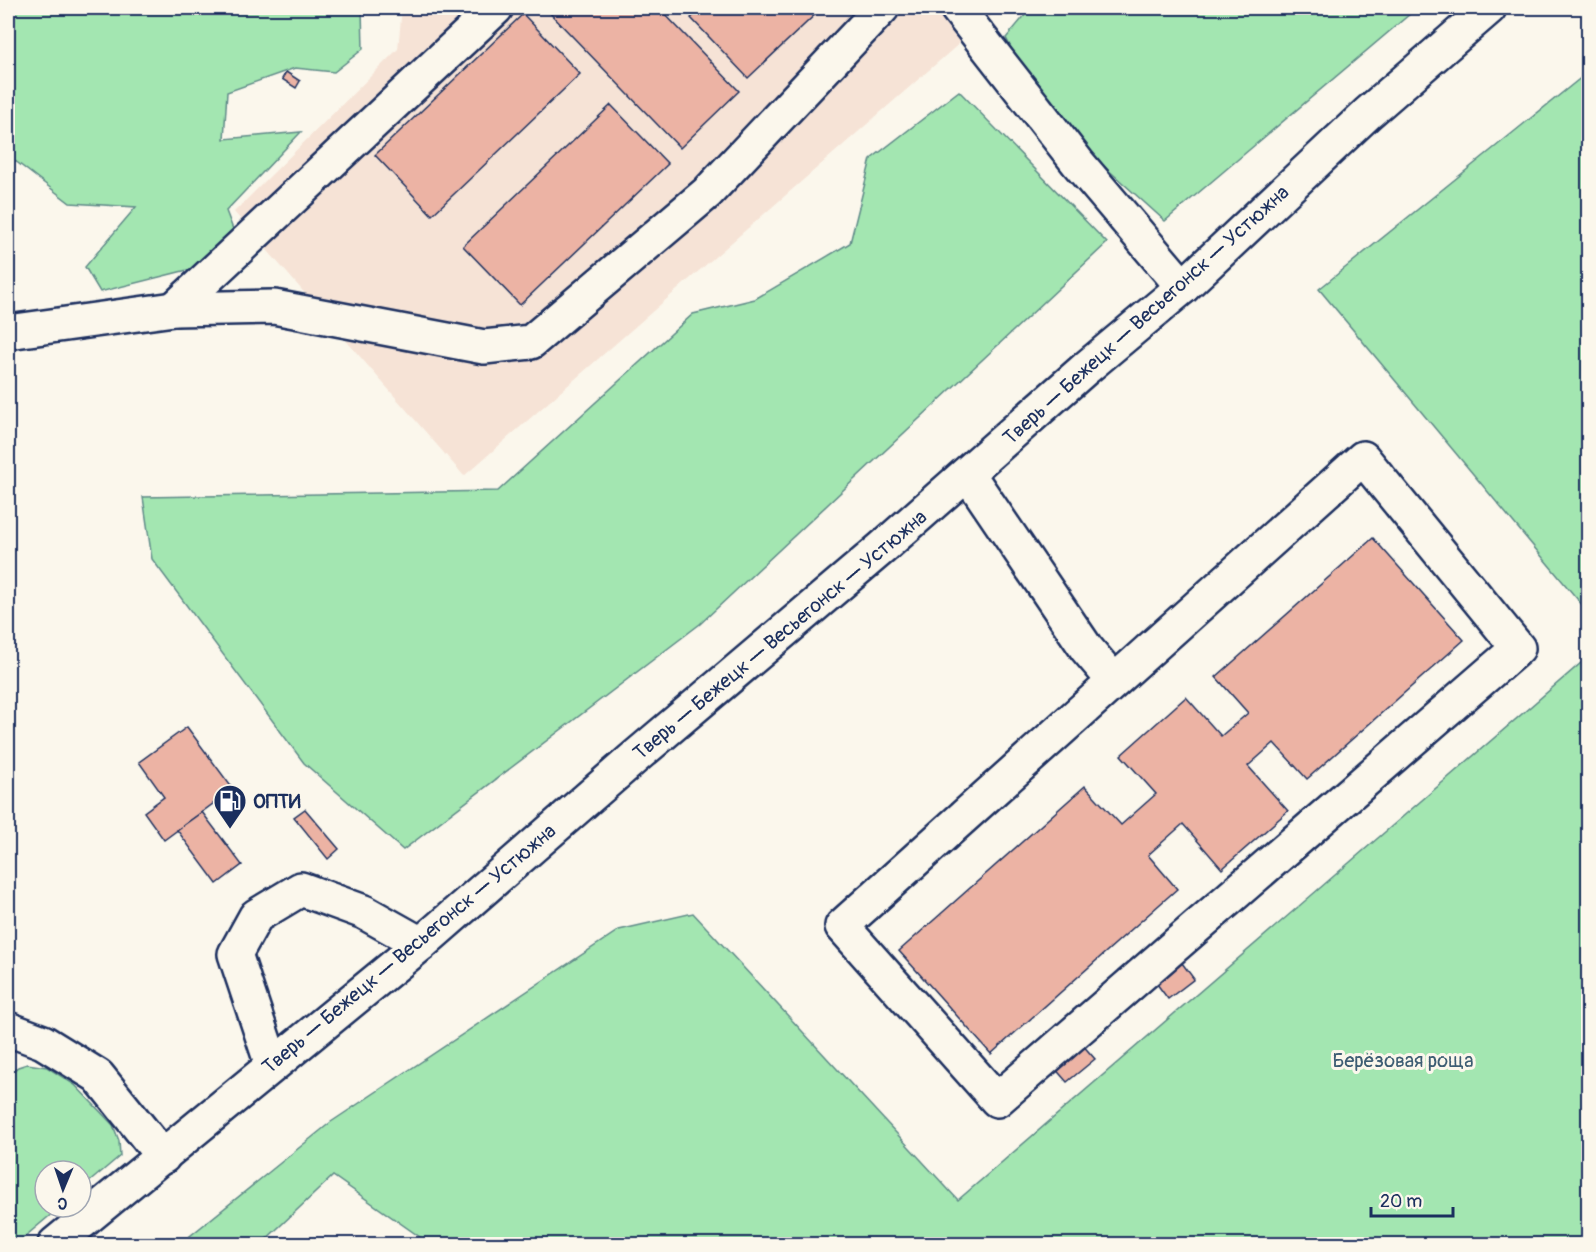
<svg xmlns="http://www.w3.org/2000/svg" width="1596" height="1252" viewBox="0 0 1596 1252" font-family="Pangolin,sans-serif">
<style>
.built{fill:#f6e3d6}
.green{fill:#a3e6b1;stroke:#5f8a88;stroke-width:1.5}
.building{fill:#ecb3a4;stroke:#1b2f5e;stroke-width:1.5}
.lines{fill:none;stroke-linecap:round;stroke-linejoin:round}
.minor-casing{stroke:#1b2f5e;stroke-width:38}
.major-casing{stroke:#1b2f5e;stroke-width:38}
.minor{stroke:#fbf7ec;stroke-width:33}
.major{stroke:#fbf7ec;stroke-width:33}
.labels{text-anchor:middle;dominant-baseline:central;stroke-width:6;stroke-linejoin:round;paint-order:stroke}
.street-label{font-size:20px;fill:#1b2f5e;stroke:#fbf7ec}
.poi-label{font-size:20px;font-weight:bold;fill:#1b2f5e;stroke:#fbf7ec;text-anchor:start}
.park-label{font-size:20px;fill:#3d5d73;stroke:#fbf7ec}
</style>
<rect width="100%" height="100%" fill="#fbf7ec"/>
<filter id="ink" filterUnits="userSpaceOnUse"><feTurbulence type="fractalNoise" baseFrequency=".0167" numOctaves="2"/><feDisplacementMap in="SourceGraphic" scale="12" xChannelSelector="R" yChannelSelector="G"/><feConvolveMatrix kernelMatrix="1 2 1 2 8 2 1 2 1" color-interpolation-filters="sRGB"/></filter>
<g filter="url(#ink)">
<polygon class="built" points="402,8 1000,8 464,476 234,212 398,49"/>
<g class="green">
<polygon points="8,8 365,8 362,9 363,49 334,72 295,68 227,92 224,139 301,132 226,211 236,237 207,265 100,292 85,267 136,207 70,203 14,160 8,150"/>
<polygon points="1031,8 1417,8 1165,221 1095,158 1031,87 1006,38"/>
<polygon points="1588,72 1588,612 1319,289"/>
<polygon points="959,91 1107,243 700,624 403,850 304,763 152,559 143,497 498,491 693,314 755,299 850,243 871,159"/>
<polygon points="1588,657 1588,1244 430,1244 333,1176 261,1244 180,1244 331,1122 619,930 693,913 958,1200"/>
<polygon points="27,1064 47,1067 75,1085 113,1125 119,1141 120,1156 81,1189 81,1171 45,1171 45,1207 60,1207 16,1244 8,1244 8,1075 18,1067"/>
</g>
<g class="building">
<polygon points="545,8 659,8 739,91 680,148"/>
<polygon points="702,8 822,8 748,78 691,18"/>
<polygon points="523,14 580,74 432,215 375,155"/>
<polygon points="286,72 300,81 296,88 282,79"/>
<polygon points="611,105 668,164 520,305 463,246"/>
<polygon points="1373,538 1464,640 1307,779 1274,743 1248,766 1288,811 1222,869 1183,824 1148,855 1177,889 991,1054 899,951 1085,786 1121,825 1156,794 1121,755 1186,697 1221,736 1248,713 1216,677"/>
<polygon points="187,727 233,789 164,840 144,812 164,797 139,762"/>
<polygon points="305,809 339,849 328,859 294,817"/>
<polygon points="202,812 242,865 217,884 177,830"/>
<polygon points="1182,963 1194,979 1168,999 1157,984"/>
<polygon points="1081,1043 1095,1059 1067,1082 1053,1066"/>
</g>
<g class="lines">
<g class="minor-casing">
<g id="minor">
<polyline points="957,8 1078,163 1183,287"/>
<polyline points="174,309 496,8"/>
<polyline points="8,332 174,309 274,307 484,347 531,342 707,193 882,8"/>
<polygon points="1363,458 1518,648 997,1100 842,926"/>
<polyline points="968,474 1086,648 1114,681"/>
<polyline points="8,1029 43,1042 98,1076 163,1157"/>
<polyline points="272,1065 235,954 256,916 301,889 364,912 421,944"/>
</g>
</g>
<g class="major-casing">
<polyline id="major" points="55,1244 421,944 634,758 882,548 1086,368 1183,287 1368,113 1489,8"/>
</g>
<use href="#minor" class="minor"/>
<use href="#major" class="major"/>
</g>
</g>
<defs>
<g id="fuel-pin" transform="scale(1.725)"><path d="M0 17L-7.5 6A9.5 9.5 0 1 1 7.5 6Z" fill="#1b2f5e" stroke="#fbf7ec"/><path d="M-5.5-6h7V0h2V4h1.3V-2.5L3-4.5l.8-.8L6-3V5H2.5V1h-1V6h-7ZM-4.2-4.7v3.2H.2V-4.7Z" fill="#fff"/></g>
</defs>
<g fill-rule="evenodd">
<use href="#fuel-pin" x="230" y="801"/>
</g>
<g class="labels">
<g class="street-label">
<text transform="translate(1146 315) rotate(-42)">Тверь — Бежецк — Весьегонск — Устюжна</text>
<text transform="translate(780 635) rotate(-40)">Тверь — Бежецк — Весьегонск — Устюжна</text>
<text transform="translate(409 949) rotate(-40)">Тверь — Бежецк — Весьегонск — Устюжна</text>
</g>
<g class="poi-label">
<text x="253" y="801">ОПТИ</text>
</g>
<g class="park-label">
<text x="1403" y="1060">Берёзовая роща</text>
</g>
</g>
<rect width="1596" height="1252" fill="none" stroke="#fbf7ec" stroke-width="30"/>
<rect x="15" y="15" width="1566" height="1222" fill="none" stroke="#1b2f5e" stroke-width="2" filter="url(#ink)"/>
<g transform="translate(63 1189) rotate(182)"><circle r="28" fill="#fbf7ec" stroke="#a1a7b3" stroke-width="1.5"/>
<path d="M0-4.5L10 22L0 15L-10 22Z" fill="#1b2f5e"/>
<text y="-9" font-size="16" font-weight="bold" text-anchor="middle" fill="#1b2f5e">С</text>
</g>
<path d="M1371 1207v9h82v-9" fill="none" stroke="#1b2f5e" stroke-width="3"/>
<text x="1380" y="1207" font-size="18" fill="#1b2f5e" stroke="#fbf7ec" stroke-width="4.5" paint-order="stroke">20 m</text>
</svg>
